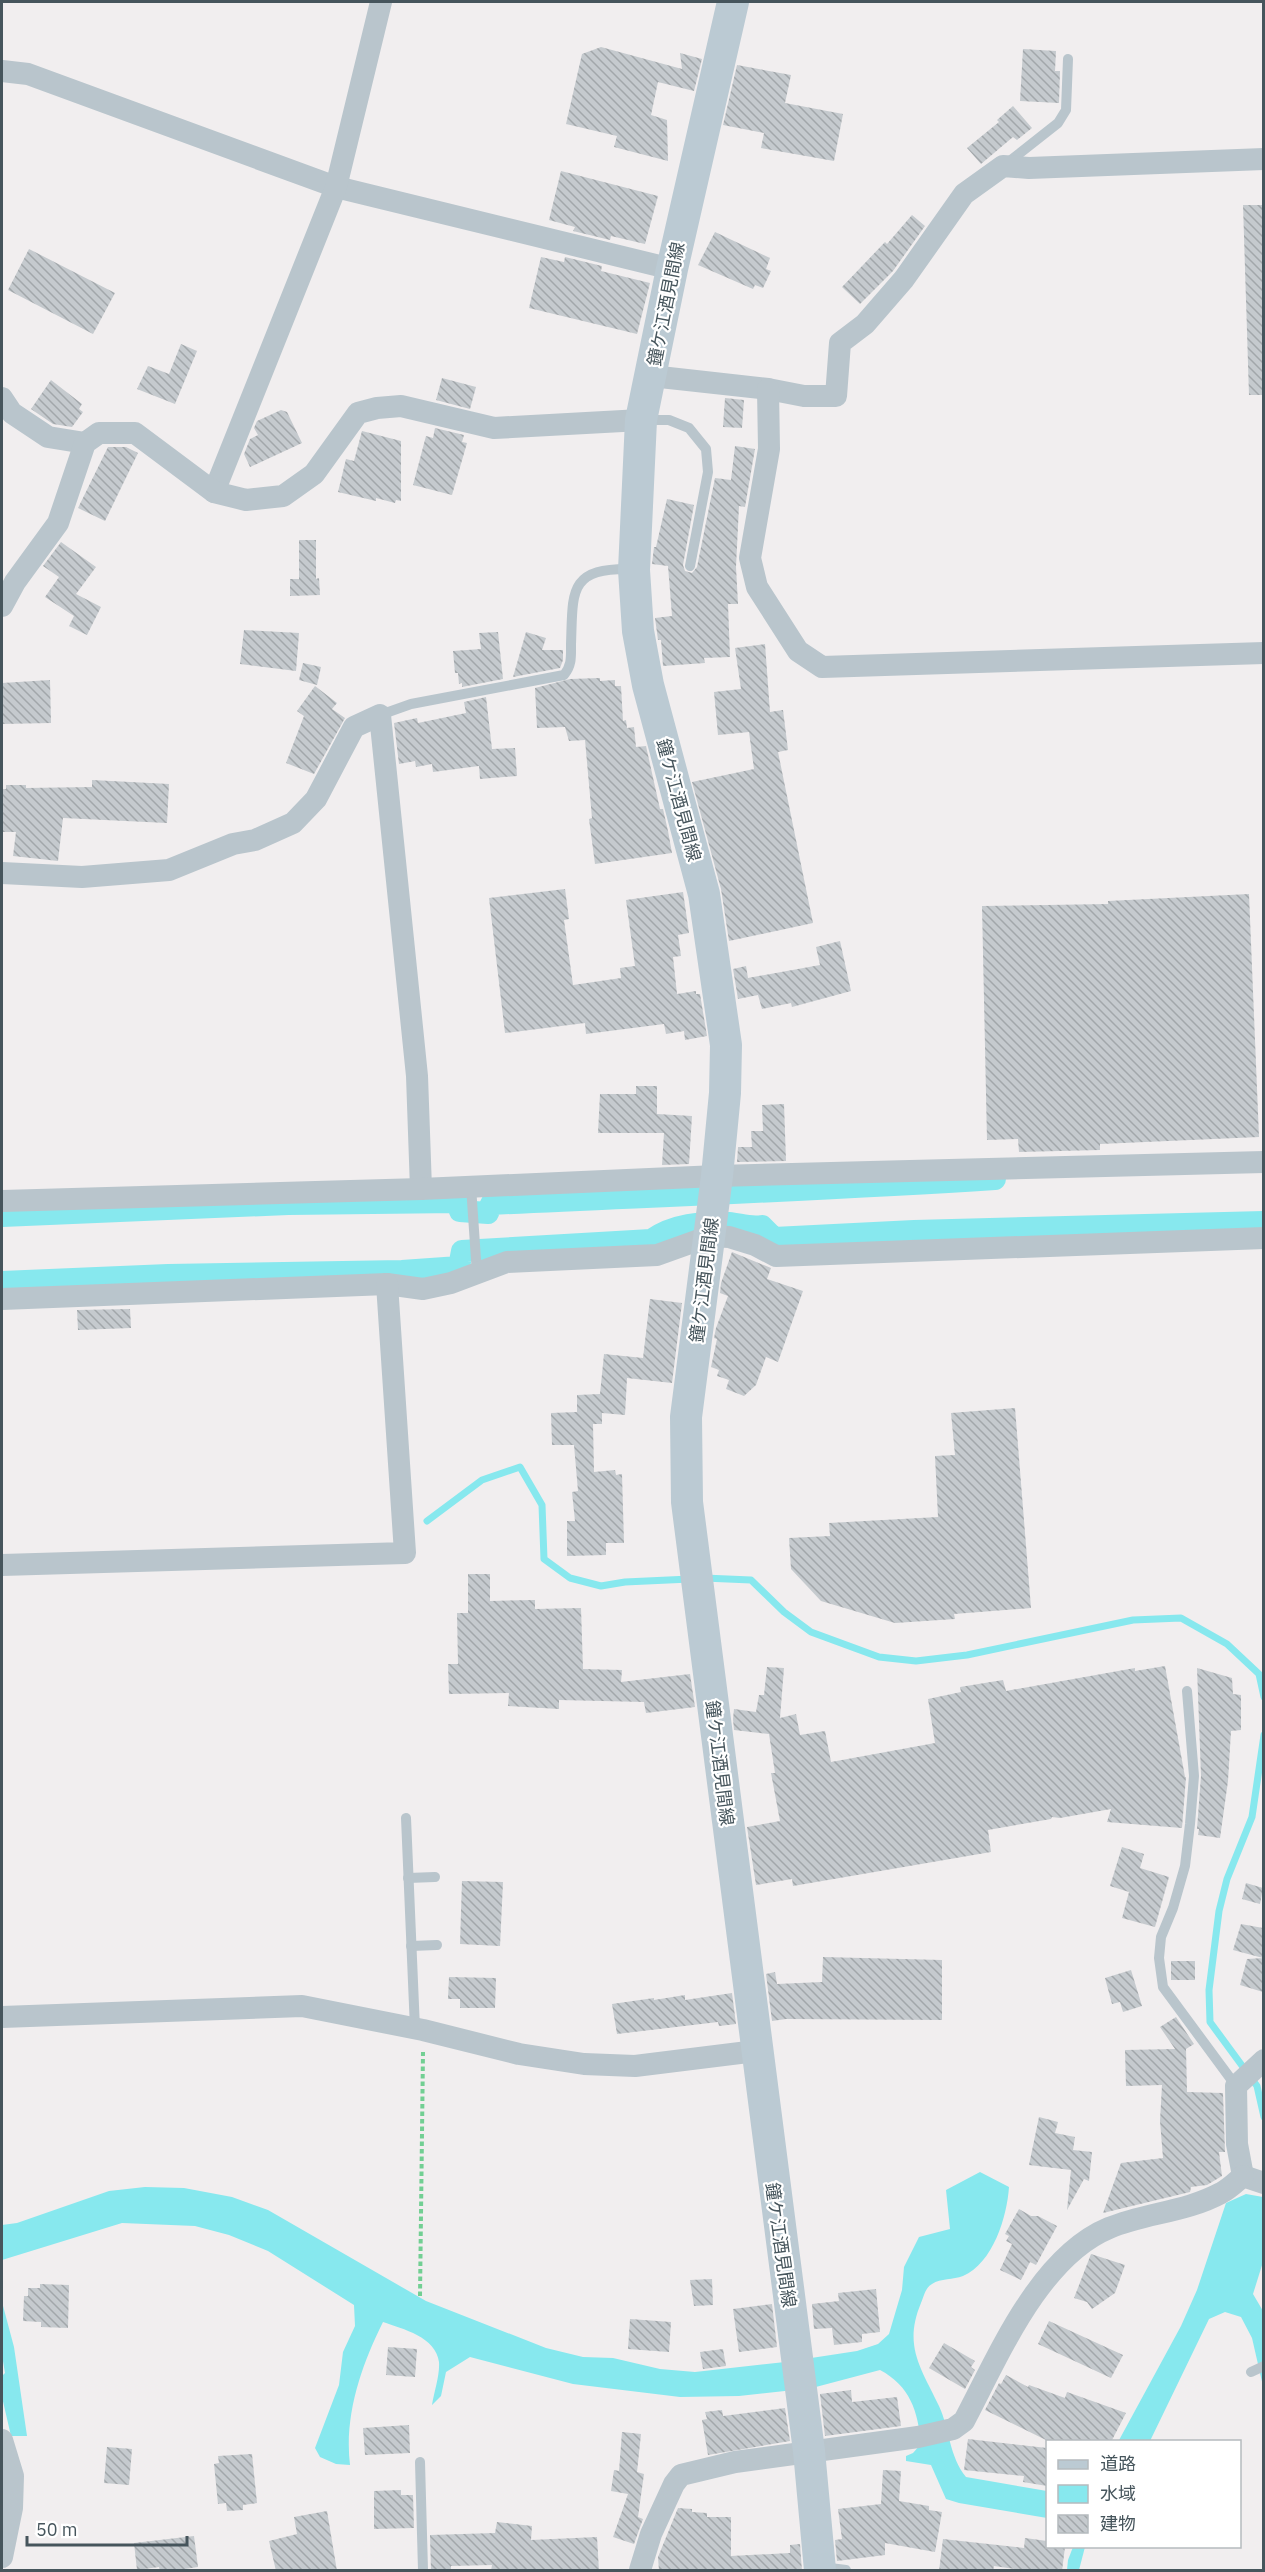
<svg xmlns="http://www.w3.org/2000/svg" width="1265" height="2572" viewBox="0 0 1265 2572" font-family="'IBM Plex Sans','Noto Sans JP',sans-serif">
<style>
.water{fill:#87e8ee}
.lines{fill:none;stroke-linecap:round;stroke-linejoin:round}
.stream{stroke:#87e8ee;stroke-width:7}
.canal{stroke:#87e8ee;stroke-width:22}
.building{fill:url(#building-back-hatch)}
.path{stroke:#72cf93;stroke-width:4;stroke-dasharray:4.5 3;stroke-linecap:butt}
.lane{stroke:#b9c5cc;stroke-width:10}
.street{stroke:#b9c5cc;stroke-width:22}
.secondary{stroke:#bbcad3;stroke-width:32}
.labels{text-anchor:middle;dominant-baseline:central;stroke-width:4.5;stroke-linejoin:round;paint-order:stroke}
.street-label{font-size:18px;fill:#46555c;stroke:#fff}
</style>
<defs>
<pattern id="building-back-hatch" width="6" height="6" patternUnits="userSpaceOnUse" patternTransform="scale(1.5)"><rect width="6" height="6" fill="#c5cace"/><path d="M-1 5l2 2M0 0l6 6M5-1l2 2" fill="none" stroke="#a2a7aa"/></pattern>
</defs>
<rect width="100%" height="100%" fill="#f1eeef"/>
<g class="water">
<path d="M980 2172 1009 2187C1007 2217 993 2263 963 2276 953 2280 941 2278 932 2284 925 2288 924 2296 921 2303 903 2346 921 2368 939 2406 950 2430 949 2456 966 2477L1047 2491V2518L959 2503 946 2499 931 2465 906 2461V2456L913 2453 921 2444C918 2411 910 2386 880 2370L812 2388 739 2396 680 2397 573 2384 470 2357 446 2372 441 2396 432 2405C434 2392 440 2375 439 2362 436 2337 403 2329 383 2322 361 2366 344 2416 350 2465L336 2464 320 2457 315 2448 339 2385 343 2352 355 2326 354 2305 268 2251 229 2235 195 2226 122 2223 2 2260V2225L17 2223 109 2191 145 2187 184 2188 232 2197 268 2210 426 2301 546 2348 583 2357 613 2358 660 2369 695 2372 785 2362 857 2351 878 2344 889 2334 902 2290 904 2267 919 2237 950 2229 946 2190Z"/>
<polygon points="1246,2194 1263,2197 1263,2262 1253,2294 1263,2311 1263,2386 1252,2338 1241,2317 1225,2312 1209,2319 1150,2441 1118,2442 1181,2326 1197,2290 1226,2203"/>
<polygon points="2,2302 14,2347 27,2436 11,2436 2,2397 2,2376 5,2373 2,2355"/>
<polygon points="1073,2547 1085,2547 1079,2570 1067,2570 1068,2560"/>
</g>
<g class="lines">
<g class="stream">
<polyline points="427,1521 482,1480 520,1467 542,1505 544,1559 570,1578 601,1586 625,1582 690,1579"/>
<polyline points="704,1578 751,1580 784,1612 811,1632 879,1657 916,1661 967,1655 1133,1620 1181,1618 1227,1644 1259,1674 1264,1697"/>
<polyline points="1264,1735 1252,1817 1227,1879 1219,1911 1209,1990 1210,2022 1257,2086 1264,2117"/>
</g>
<g class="canal">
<path d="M2 1216 288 1204 457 1202 460 1211 488 1213 491 1204C659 1196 827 1190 995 1179"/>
<path d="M2 1282 168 1275 402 1271 459 1267 462 1251 651 1240C674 1224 701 1222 729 1223 740 1224 750 1228 762 1226L774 1238 914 1231 1264 1222"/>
</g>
</g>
<g class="building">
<polygon points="601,47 682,69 680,53 702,59 694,91 658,82 651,115 667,120 668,161 614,147 617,136 566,124 582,54"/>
<polygon points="1023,49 1056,51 1055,71 1060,71 1059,103 1020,101"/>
<polygon points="737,65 791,75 785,103 843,114 834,161 761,148 764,133 723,125"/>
<polygon points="1013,106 1032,128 1017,140 1013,137 981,164 967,148 999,122 997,120"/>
<polygon points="561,171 658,196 645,244 611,236 610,240 573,231 575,227 549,220"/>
<polygon points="1243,205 1263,205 1263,395 1249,395"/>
<polygon points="912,215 925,226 893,271 860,304 842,287 885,242 887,244"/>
<polygon points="715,232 770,258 766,269 771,271 763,288 755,285 753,289 698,265"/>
<polygon points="29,249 115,293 93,334 8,290"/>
<polygon points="541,257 564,262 565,257 602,266 601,271 650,283 637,334 529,308"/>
<polygon points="181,344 197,351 175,404 137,389 148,366 169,374"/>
<polygon points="442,378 476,387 470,409 436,400"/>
<polygon points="51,380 82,404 79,409 83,412 72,427 53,424 31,409"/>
<polygon points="725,398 744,400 742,428 723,427"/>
<polygon points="281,410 287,412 302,443 250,467 244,454 250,439 258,435 254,428 257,421"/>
<polygon points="435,428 464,435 462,442 467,443 452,495 413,485 426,436 433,438"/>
<polygon points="362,431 401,441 401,501 396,500 395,503 376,498 376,501 338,492 346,459 354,461"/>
<polygon points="735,446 755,449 745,507 739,506 736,567 738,604 728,604 730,657 704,658 705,663 663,666 661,640 658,640 655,618 672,616 668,566 652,564 654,547 656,547 667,499 694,505 683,565 685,571 692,573 697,567 715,478 731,480"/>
<polygon points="108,447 126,447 138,453 105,521 78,508"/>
<polygon points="299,540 316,540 316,579 319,578 320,595 290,596 290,579 299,579"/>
<polygon points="61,542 96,567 76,594 101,607 87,635 69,626 74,616 45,597 59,577 43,566"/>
<polygon points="244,630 299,633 296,671 240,664"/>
<polygon points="498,632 503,679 462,687 462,683 459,684 458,673 455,673 453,651 481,649 479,633"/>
<polygon points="526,632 546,638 542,650 563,650 563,660 560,668 513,677"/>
<polygon points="765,644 770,712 783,710 788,750 778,752 813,923 729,941 721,889 692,782 754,769 749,732 718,735 714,692 741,689 735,648"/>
<polygon points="303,663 321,667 317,685 299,680"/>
<polygon points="600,678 600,681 615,680 615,686 621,686 623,721 626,720 627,728 634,727 636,747 646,746 660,809 663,809 668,831 672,853 595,864 589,819 592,818 585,740 569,741 565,727 537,728 535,688 570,679"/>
<polygon points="50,680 51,723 2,724 2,683"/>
<polygon points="315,686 337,703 332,709 345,718 314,774 286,763 304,716 297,711"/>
<polygon points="486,697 492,749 515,748 517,776 480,779 479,766 433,772 432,764 416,767 415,761 399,764 394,723 417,718 418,723 466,713 464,702"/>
<polygon points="92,780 169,784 167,823 63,818 58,861 13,856 16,832 2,832 2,789 6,789 6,785 26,785 26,788 92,787"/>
<polygon points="565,889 569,919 564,920 573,985 621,978 620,968 635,966 626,900 683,892 689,933 678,935 681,956 673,957 677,994 696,991 696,994 700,994 707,1036 685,1040 684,1031 666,1034 664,1024 586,1034 585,1023 505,1033 489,898"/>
<polygon points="1249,894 1259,1137 1100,1144 1100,1150 1019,1152 1018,1139 987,1140 982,906 1108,904 1108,901"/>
<polygon points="840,941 851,991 792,1007 791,1003 762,1009 758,995 738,999 733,969 746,966 748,978 820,965 816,947"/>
<polygon points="636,1086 657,1086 657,1114 692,1116 689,1164 662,1165 664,1133 598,1133 600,1094 636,1094"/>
<polygon points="784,1104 786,1161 737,1162 738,1147 752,1147 751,1131 763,1131 762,1105"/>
<polygon points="732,1252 771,1268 767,1279 803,1291 778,1362 766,1357 756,1385 744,1396 726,1389 729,1380 717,1376 719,1370 711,1367 717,1339 714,1338 716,1328 728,1296 720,1293 721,1283"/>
<polygon points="650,1299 682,1303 672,1383 627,1378 625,1415 602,1413 602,1424 593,1424 594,1472 615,1470 616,1475 622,1474 624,1543 606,1543 606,1555 567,1556 567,1521 575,1521 572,1492 578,1491 574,1445 552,1445 551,1413 577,1412 577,1395 600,1394 604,1354 643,1358"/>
<polygon points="130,1309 131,1328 78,1330 77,1310"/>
<polygon points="1015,1408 1031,1608 954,1614 955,1619 895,1623 821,1601 791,1569 789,1538 830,1536 829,1523 938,1517 935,1456 955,1455 951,1413"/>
<polygon points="468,1574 490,1574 490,1601 535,1600 535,1609 581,1608 583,1669 622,1670 621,1682 690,1674 695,1707 646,1713 644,1702 559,1700 559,1709 508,1706 509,1693 449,1694 448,1664 458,1664 457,1613 468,1613"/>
<polygon points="1165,1666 1185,1777 1186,1777 1182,1828 1107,1822 1111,1809 1060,1818 1052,1817 1051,1819 988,1830 991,1852 793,1886 792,1879 756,1885 747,1827 780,1821 771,1773 775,1773 769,1734 734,1730 733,1719 734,1709 756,1712 759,1695 764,1695 767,1667 784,1668 780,1718 796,1714 800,1735 825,1731 831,1762 935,1743 928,1699 961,1692 960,1687 1003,1680 1006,1691 1135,1668 1135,1671"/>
<polygon points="1197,1668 1232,1678 1233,1694 1241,1695 1241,1730 1231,1731 1228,1781 1220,1838 1198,1835 1199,1829 1197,1829 1201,1776"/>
<polygon points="1122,1847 1144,1854 1140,1868 1169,1877 1155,1927 1122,1918 1129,1892 1110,1886"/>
<polygon points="462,1881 503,1882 500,1946 460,1944"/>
<polygon points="1246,1883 1263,1888 1260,1904 1242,1899"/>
<polygon points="1241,1924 1263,1928 1263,1992 1240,1985 1247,1959 1263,1958 1233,1950"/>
<polygon points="823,1957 942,1960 942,2020 786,2019 772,2021 766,1974 775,1972 777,1984 822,1982"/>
<rect x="1171" y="1961" width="24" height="19"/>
<polygon points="1131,1970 1142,2006 1123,2012 1120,2002 1112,2004 1105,1978"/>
<polygon points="449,1977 496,1978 495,2008 460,2008 460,1999 448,1999"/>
<polygon points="732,1993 736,2024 719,2026 718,2022 617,2034 612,2004 654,1998 654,2000 685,1995 685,2000"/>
<polygon points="1176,2017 1194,2044 1186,2049 1187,2092 1223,2093 1225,2152 1219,2152 1222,2176 1207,2185 1191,2187 1190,2192 1103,2213 1121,2163 1163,2158 1160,2121 1162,2085 1126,2086 1125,2050 1175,2049 1160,2027"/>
<polygon points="1039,2117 1058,2122 1055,2133 1075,2137 1073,2150 1092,2152 1089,2181 1084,2179 1067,2210 1071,2170 1029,2165"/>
<polygon points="1019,2209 1031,2216 1038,2216 1057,2226 1036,2265 1030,2262 1021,2280 1000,2270 1012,2244 1006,2241 1009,2236 1005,2234"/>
<polygon points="1091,2254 1125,2265 1115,2293 1092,2309 1087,2302 1074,2298"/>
<polygon points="712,2279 713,2305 694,2306 690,2280"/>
<polygon points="40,2284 69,2285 68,2328 41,2327 41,2322 23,2321 24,2296 28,2296 28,2288 40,2288"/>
<polygon points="876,2289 880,2332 862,2334 862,2342 834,2345 832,2328 814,2329 812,2304 839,2301 838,2293"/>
<polygon points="772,2304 777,2347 739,2352 733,2309"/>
<polygon points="630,2319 671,2322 669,2352 628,2349"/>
<polygon points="1049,2321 1123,2355 1111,2378 1038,2344"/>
<polygon points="944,2343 975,2361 971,2367 975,2370 965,2389 929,2368"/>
<polygon points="388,2347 417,2349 415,2377 386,2375"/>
<polygon points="723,2349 726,2366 703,2369 700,2352"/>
<polygon points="1006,2375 1028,2387 1029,2385 1065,2398 1067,2392 1126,2413 1111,2442 1050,2442 985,2410 999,2383 1001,2384"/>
<polygon points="851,2390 852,2402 897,2397 901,2426 825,2436 820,2394"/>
<polygon points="785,2408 790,2441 708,2455 702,2420 707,2419 705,2412 722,2410 723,2416"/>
<polygon points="409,2425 410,2453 365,2455 363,2428"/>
<polygon points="622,2432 641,2434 637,2472 644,2474 638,2517 643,2519 634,2544 613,2537 628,2494 611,2491 614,2470 619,2471"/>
<polygon points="968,2439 1047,2448 1047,2486 1023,2482 1024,2476 964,2470"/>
<polygon points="107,2447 132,2449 129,2485 104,2483"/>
<polygon points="252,2454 257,2503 243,2505 243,2510 227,2511 226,2503 218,2504 214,2464 219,2463 218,2456"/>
<polygon points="883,2470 901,2471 899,2501 929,2506 929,2510 942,2512 935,2552 885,2543 885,2555 837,2561 835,2540 842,2539 838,2509 881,2504"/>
<polygon points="401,2490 401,2495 413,2495 414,2528 374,2529 374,2491"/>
<polygon points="678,2508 692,2509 692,2512 707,2513 707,2517 731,2517 731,2556 790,2553 790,2545 800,2544 802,2571 659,2571 658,2557"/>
<polygon points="327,2511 337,2571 276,2571 269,2541 297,2534 294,2517"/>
<polygon points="497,2522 532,2526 531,2540 597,2537 599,2571 491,2571 492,2565 451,2566 451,2571 431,2571 430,2535 495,2533"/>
<polygon points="194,2536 198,2567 171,2571 160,2571 159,2567 137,2570 134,2543"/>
<polygon points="1025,2538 1047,2541 1047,2547 1065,2547 1062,2571 1029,2571 994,2566 993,2571 939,2571 943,2539 1024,2548"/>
</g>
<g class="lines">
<polyline class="path" points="420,2296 423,2052"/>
<g class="lane">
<polyline points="1006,164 1058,123 1066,110 1068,59"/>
<polyline points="645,420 669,420 689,428 706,449 708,472 690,566"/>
<path d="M380 715 411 704 564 675C572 665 571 657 571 644 573 592 568 568 630 569"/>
<polyline points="471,1186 477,1274"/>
<polyline points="1187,1691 1194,1776 1190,1824 1185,1866 1173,1908 1161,1937 1159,1958 1163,1987 1236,2086"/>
<polyline points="406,1818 415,2029"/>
<polyline points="408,1878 435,1877"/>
<polyline points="411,1946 437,1945"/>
<polyline points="1251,2372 1264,2366"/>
<polyline points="420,2462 423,2570"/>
<polyline points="822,2567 846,2570"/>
</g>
<g class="street">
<polyline points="2,71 28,74 336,187 672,269"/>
<polyline points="651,376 768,389 804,396 836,396 840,343 865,324 904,279 964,194 1003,166 1029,168 1264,159"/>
<polyline points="768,389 769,449 750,558 757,587 798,651 822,667 1264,653"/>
<polyline points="2,398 12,413 48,437 85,443"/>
<polyline points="214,492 336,187 381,2"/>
<polyline points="2,606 15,582 58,523 85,443 99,433 135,433 214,492 246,500 283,496 314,474 358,413 377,408 401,406 494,428 641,420"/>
<polyline points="2,873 82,877 169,870 233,844 255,840 293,823 316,799 354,727 380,715 417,1076 421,1189"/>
<polyline points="2,1201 421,1189 717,1176 1264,1162"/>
<polyline points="2,1299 387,1284 423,1289 451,1283 507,1262 657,1255 710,1236 729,1237 755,1245 776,1256 1264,1238"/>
<polyline points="2,1565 405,1553 387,1284"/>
<polyline points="2,2017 302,2006 423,2030 519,2054 584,2064 635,2066 756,2051"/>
<polyline points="1243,2176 1237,2144 1236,2086 1264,2060"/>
<polyline points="1243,2176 1264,2183"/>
<polyline points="2,2440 13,2476 12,2508 2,2557"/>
<path d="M640 2570 651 2534 674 2484 681 2475 735 2462 918 2437 953 2429 964 2421C998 2357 1039 2257 1109 2228 1145 2213 1186 2212 1221 2193 1229 2189 1236 2182 1243 2176"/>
</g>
<polyline class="secondary" points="733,2 672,269 641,420 634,570 638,631 648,685 704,894 726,1045 725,1093 717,1176 686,1417 687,1502 809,2451 820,2570"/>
</g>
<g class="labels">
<g class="street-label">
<text transform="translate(666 304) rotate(-79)">鐘ケ江酒見間線</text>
<text transform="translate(679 800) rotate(75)">鐘ケ江酒見間線</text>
<text transform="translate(704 1280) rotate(-83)">鐘ケ江酒見間線</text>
<text transform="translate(720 1763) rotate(83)">鐘ケ江酒見間線</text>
<text transform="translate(781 2245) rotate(82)">鐘ケ江酒見間線</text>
</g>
</g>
<rect width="1265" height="2572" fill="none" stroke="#46555c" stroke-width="6"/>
<rect x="1046" y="2440" width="195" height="108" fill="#ffffff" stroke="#b5bbbe" stroke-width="1.5"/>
<rect x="1058" y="2460" width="30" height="9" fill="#bbcad3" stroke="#b5bbbe" stroke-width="1.5"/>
<text x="1100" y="2470" font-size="18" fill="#46555c">道路</text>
<rect x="1058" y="2485" width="30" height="18" fill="#87e8ee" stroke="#b5bbbe" stroke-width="1.5"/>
<text x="1100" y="2500" font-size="18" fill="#46555c">水域</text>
<rect x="1058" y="2515" width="30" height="18" fill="url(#building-back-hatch)" stroke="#b5bbbe" stroke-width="1.5"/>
<text x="1100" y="2530" font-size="18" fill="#46555c">建物</text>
<path d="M27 2536v9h160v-9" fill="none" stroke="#46555c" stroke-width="3"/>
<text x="36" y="2536" font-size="18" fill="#46555c" stroke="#ffffff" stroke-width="4.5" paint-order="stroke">50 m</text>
</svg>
